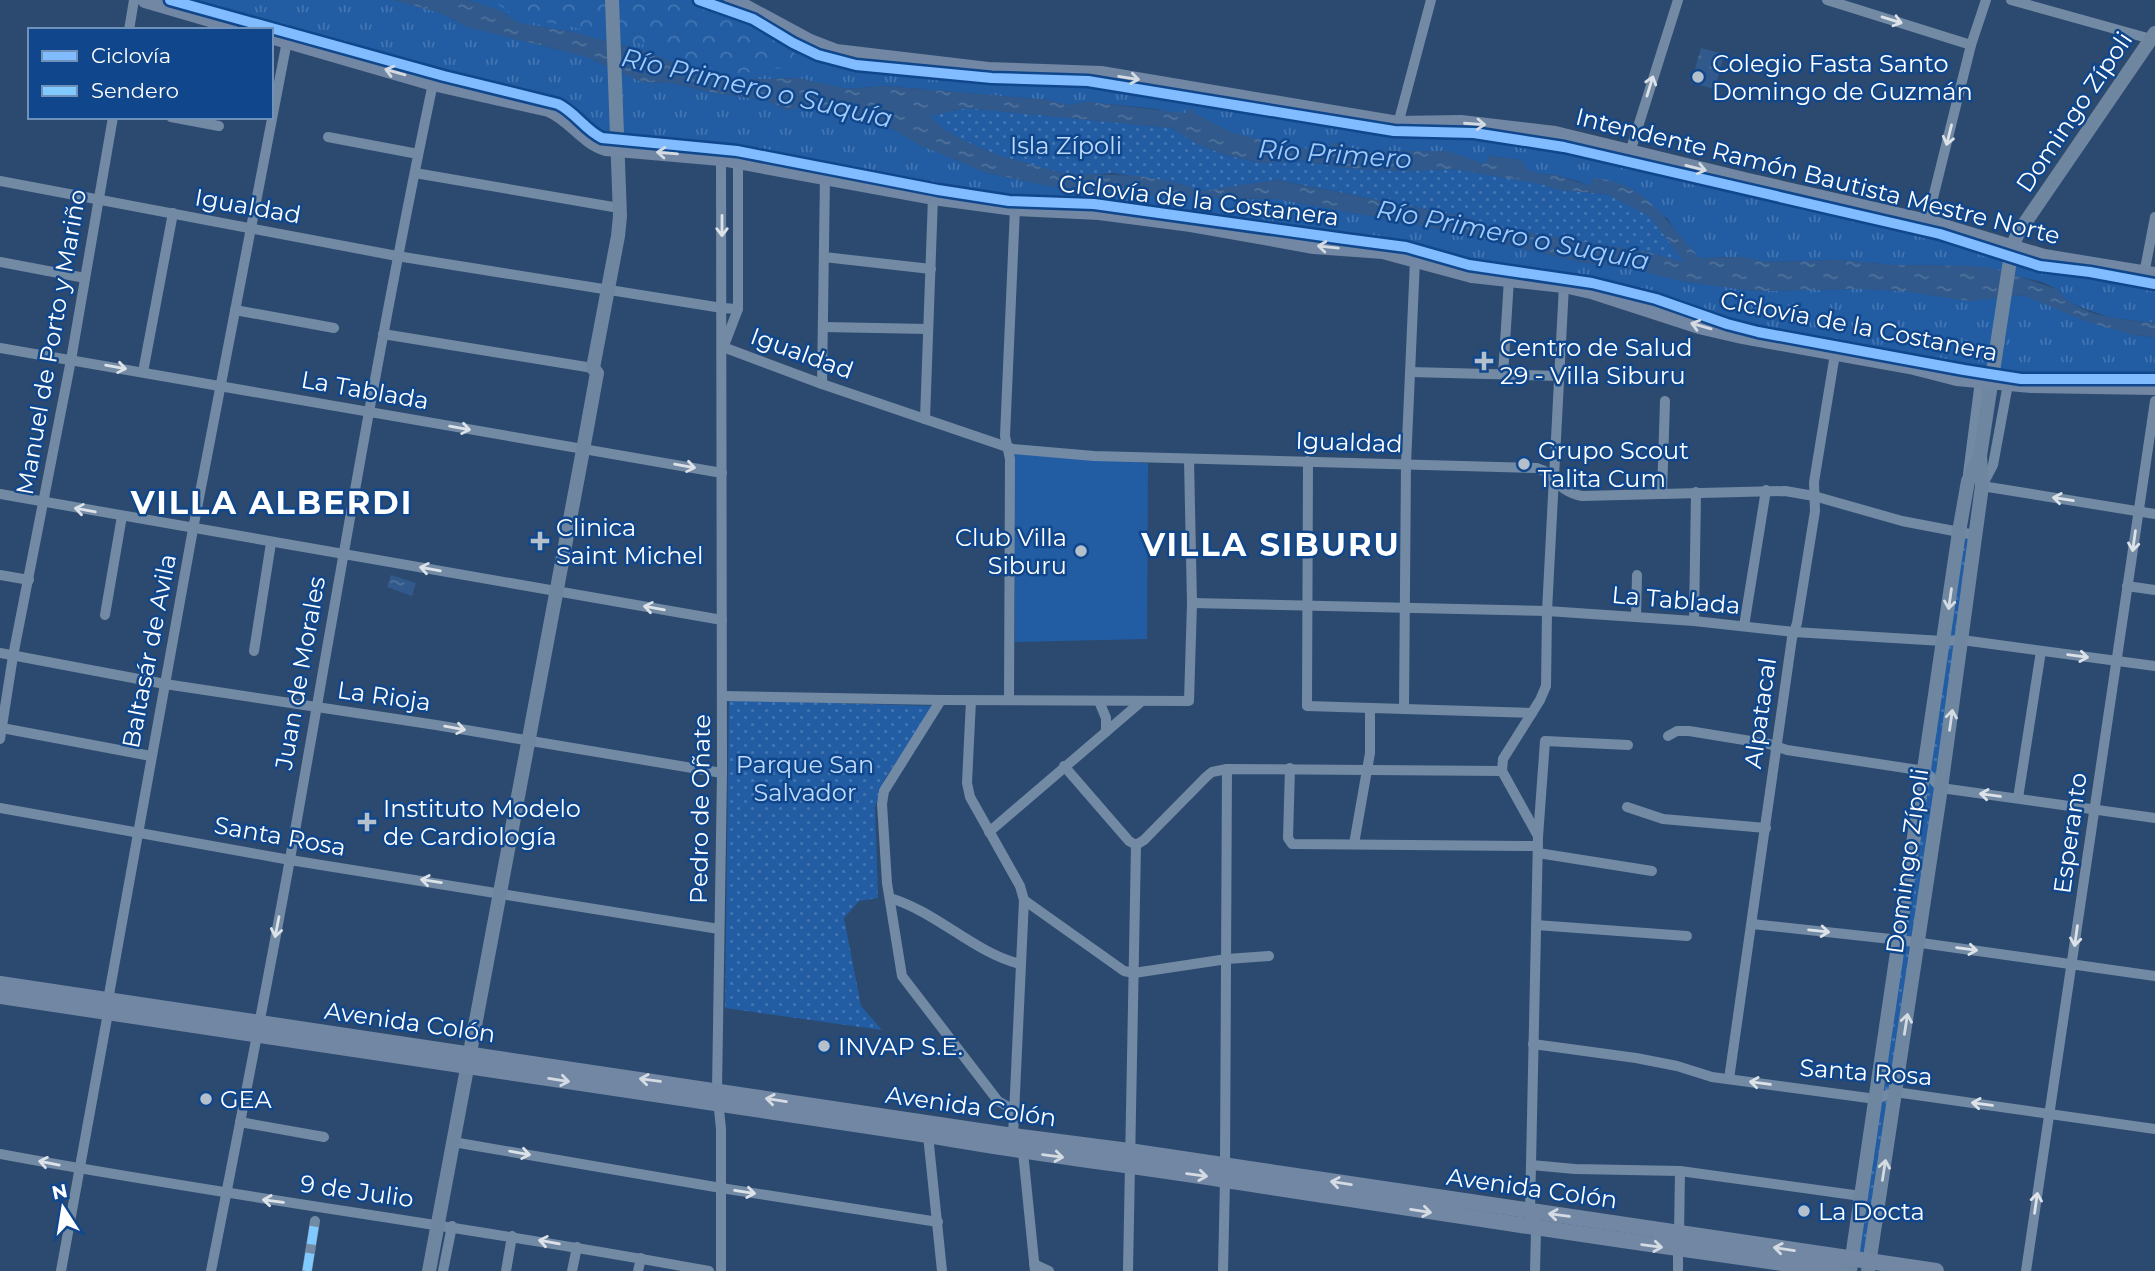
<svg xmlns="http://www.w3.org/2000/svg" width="2155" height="1271" viewBox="0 0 2155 1271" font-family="Montserrat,sans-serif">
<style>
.grass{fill:url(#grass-tufts)}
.forest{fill:url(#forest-crowns)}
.park{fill:url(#park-dots)}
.pitch{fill:#225da4}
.water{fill:url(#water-ripples);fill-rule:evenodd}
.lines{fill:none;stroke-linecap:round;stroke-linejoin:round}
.street{stroke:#738aa4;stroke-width:10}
.secondary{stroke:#6f86a0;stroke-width:14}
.primary{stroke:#7287a3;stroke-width:16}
.quiet{stroke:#80caff;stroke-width:9;stroke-dasharray:18 9;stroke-linecap:butt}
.cycleway-casing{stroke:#10478c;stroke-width:15}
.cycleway{stroke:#80bcff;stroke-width:10}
.oneway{stroke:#dce2e8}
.oneway2{stroke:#d5dbe3}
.oneway3{stroke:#d4dbe2}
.poi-dot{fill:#b5c0cd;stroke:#10478c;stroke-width:2.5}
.labels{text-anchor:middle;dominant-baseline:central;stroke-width:5;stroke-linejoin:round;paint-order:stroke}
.poi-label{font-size:24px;fill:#fff;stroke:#10478c;text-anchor:start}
.street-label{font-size:24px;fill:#fff;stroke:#10478c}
.park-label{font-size:24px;fill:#bedbfd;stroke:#10478c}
.water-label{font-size:26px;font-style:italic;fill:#a3cbfa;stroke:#10478c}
.district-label{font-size:32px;font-weight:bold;letter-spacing:2px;fill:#fff;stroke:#10478c}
</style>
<defs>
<pattern id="grass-tufts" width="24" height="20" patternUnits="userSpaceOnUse" patternTransform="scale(1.75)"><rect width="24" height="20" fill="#225da4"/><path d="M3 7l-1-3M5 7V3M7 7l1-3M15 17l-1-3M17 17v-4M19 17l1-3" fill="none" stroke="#4375b2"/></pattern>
<pattern id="forest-crowns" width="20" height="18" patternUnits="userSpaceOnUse" patternTransform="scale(1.75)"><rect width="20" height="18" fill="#225da4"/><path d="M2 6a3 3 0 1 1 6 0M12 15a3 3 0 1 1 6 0" fill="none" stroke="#4375b2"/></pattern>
<pattern id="park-dots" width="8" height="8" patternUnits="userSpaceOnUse" patternTransform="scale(1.75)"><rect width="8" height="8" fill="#225da4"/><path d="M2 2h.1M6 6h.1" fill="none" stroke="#4375b2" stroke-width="1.8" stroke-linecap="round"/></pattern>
<pattern id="water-ripples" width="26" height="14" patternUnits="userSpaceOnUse" patternTransform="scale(1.75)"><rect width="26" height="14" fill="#31598b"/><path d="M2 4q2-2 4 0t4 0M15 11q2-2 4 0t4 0" fill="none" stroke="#50729c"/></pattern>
</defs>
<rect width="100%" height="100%" fill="#2c4a70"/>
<g class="grass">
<polygon points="145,0 394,0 441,13 468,27 587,57 642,82 672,83 711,92 768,101 786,109 807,107 856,117 893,129 920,145 987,173 1060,188 1235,199 1278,199 1442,229 1581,262 1628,268 1687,282 1755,291 1862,289 1904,291 1970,301 2023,295 2133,335 2155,337 2155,387 2031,385 1656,311 1415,260 606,148 565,118 271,30 248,30"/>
<polygon points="467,0 732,0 810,42 1065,71 1397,124 1461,123 1630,152 2155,275 2155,323 2111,318 2077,306 2064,299 2057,289 2042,282 1973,266 1893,265 1840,260 1765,262 1743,257 1700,258 1683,242 1667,218 1577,181 1555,175 1539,174 1528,170 1521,160 1490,156 1485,164 1400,152 1381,151 1363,153 1342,144 1333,143 1328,150 1292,148 1269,143 1230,132 1194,113 1168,113 1157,109 1088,102 1067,105 1047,100 885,86 847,89 798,78 736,80 680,66 651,53 571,32 519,23 498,10"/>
</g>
<path class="forest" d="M485 0H717C755 13 778 37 806 65L734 74 678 60 649 46 569 26 517 17 496 3Z"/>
<g class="park">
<polygon points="966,108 1172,128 1197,144 1229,156 1263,163 1299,160 1346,168 1403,171 1453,169 1538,183 1559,190 1607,194 1650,216 1685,263 1647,252 1488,226 1469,218 1277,180 1203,191 1173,182 1112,173 1092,175 1061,173 1000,156 964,141 943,129 929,116"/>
<polygon points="1959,532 1975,535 1870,1262 1852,1260"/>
<polygon points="729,700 935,706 884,780 875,807 878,898 859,901 844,918 861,1006 882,1030 725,1008"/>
</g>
<polygon class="pitch" points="1014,453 1148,463 1147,639 1015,642"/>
<g class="water">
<path d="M394 0H467L498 10 519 23 571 32 651 53 680 66 736 80 798 78 847 89 885 86 1047 100 1067 105 1088 102 1185 113 1190 108 1194 113 1230 132 1292 148 1328 150 1332 143 1342 144 1363 153 1381 151H1448L1485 164 1489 156 1521 160 1528 170 1539 174 1555 175 1590 186 1593 178C1647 181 1666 224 1700 258L1744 257 1765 262 1840 260 1893 265 1973 266 1992 268 2057 289C2075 317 2125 320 2155 323V337L2133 335 2088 322 2023 295 1970 301 1904 291 1862 289 1755 291 1687 282 1628 268 1581 262 1442 229 1278 199 1171 197 1060 188 987 173 920 145 893 129 856 117 807 107 786 110 768 101 711 92 672 83 642 82 587 57 468 27 441 13ZM966 108 1172 128 1197 144 1229 156 1263 163 1299 160 1346 168 1403 171 1453 169 1538 183 1559 190 1607 194 1650 216 1684 262 1647 252 1488 226 1469 218 1276 180 1203 191 1173 182 1140 176 1061 173 1000 156 964 141 943 129 929 116Z"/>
<polygon points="1701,48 1724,54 1715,89 1691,83"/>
<polygon points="391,575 416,583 412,596 387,587"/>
</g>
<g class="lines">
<g class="street">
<polyline points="1827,0 1971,45"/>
<polyline points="2011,0 2151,39"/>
<polyline points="129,30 134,0"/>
<polyline points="171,117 219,126"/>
<polyline points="1398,124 1431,0"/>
<polyline points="328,137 418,154"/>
<polyline points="1630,152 1678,0"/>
<polyline points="415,173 619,208"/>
<polyline points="0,181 397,256 722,308 738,309"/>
<polyline points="1927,222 1971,45 1986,0"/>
<polyline points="824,257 931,269"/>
<polyline points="0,262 85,278"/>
<polyline points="2144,274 2155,217"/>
<polyline points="235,310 334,328"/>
<polyline points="823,327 928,329"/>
<polyline points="383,334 593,368"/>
<polyline points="725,343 738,309 738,160"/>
<path d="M723 347 822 384 1013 449 1094 456 1537 468C1556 473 1555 491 1582 496L1785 491 1814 496 1902 521 1975 535"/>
<polyline points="0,348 722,473"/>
<polyline points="143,372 173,213"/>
<polyline points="1410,372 1559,376"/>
<polyline points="1503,375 1509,279"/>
<polyline points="822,384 825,176"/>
<polyline points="2008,384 1993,465 1982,486 2155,514"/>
<polyline points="925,419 933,197"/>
<polyline points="1308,461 1307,706 1532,713"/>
<polyline points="1968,474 1980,381"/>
<polyline points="0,494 722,620"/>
<polyline points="1662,494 1665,401"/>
<polyline points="0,575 29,580"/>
<polyline points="2127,586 2155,590"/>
<polyline points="1192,603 1547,611 1694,621 1794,632 1943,641 1962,640 2155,666"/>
<polyline points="105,615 122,516"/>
<polyline points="1636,617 1637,575"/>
<polyline points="1694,621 1696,492"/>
<polyline points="1744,626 1766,490"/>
<polyline points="254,651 271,543"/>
<polyline points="0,653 165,684 436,725 722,773"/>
<polyline points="722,696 941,700 1189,701 1192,603 1189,459"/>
<polyline points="941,700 884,791 882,804 887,883 902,976 998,1101 1014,1110"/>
<polyline points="971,700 967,783 970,797 1020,886 1024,900 1013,1136"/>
<polyline points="1009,700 1010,459 1005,436 1015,208"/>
<polyline points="1099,701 1106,718 1106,732"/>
<polyline points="1404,709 1406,464 1415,260"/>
<polyline points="2,728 151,756"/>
<polyline points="1668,736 1677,731 1689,731 1769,744 1787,750 1925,771 1941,788 2155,818"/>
<polyline points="0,739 13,656 71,360 113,117"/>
<polyline points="1064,766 1129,841 1136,845 1144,840 1206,777 1212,772 1227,769 1502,771"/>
<polyline points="1290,768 1288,838 1292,844 1538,846"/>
<polyline points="2018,798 2041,651"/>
<polyline points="1627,807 1663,819 1766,828"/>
<polyline points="0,808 290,860 719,929"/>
<polyline points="989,832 1142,701"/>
<polyline points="1538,836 1502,771 1503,759 1540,700 1546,686 1547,611 1564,285"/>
<polyline points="1354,844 1370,753 1370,708"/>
<polyline points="1538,853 1652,871"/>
<path d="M890 898C937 912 973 952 1020 964"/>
<polyline points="1024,900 1124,971 1134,973 1227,959 1269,956"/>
<polyline points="1752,924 1900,940 2155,976"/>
<polyline points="1536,925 1687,936"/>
<polyline points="1533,1044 1636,1058 1677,1066 1712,1077 1876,1099 1895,1092 2155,1129"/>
<polyline points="1729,1079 1792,638 1797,623 1815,511 1814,482 1835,354"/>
<polyline points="240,1122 324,1137"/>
<polyline points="928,1135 942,1271"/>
<polyline points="453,1142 721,1188 938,1222"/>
<polyline points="1023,1152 1035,1271"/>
<path d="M0 1154C235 1198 473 1227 709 1271"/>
<polyline points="1531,1165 1575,1169 1680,1171 1861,1196"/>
<polyline points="1225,1166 1227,769"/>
<polyline points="1679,1233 1680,1171"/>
<polyline points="1678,1249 1678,1271"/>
<polyline points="1034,1264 1049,1271"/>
<polyline points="61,1271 108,1013 108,1000 193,529 287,41"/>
<path d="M211 1271C238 1134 265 997 290 859 336 600 379 340 433 83"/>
<polyline points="307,1271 315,1221"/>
<polyline points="443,1271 452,1226"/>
<polyline points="506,1271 512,1236"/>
<polyline points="572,1271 577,1247"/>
<polyline points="638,1271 641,1258"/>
<polyline points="721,1271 721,1129 717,1090 722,773 721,158"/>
<polyline points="1128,1271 1136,845"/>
<polyline points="1223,1271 1225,1180"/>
<polyline points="1535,1271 1536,1229 1530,1211 1538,837 1545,741 1628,745"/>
<polyline points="2026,1271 2155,401"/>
</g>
<g class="secondary">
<polyline points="429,1271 583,450 597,373 593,368 618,236 620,216 612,0"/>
<polyline points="1850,1271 1959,532 1968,481 1980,457"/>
<polyline points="1868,1271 1941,788 1982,486 1980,456 2012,247 2018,233 2155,33"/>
</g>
<g class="primary">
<polyline points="145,0 248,30"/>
<polyline points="732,0 810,42 836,52 988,70 1101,74 1398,124 1461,123 1555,134 1748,181 1927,222 2044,257 2155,275"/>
<path d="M271 36 433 83 549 109C571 118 583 141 606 148L721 158 933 197 1015 208 1099 212 1191 224 1314 246 1383 251 1472 275 1564 285 1591 291 1699 326 1742 336 1914 367 1957 378 2031 385 2155 387"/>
<polyline points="0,984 1013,1136 1129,1151 1936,1271"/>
<path d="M0 996 928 1135C1029 1153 1130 1165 1232 1181 1435 1212 1637 1244 1841 1271"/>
</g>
<polyline class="quiet" points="307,1271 315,1221"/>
<g class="cycleway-casing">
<g id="cycleway">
<path d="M170 0 444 76 558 104C575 112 585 130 602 138L737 151 938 190 1009 201 1094 204 1345 239 1406 247 1469 265 1592 283 1656 299 1727 324 1758 332 1964 370 2021 379H2155"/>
<polyline points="699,0 753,19 793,43 818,55 856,65 992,78 1088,81 1394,131 1474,133 1564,147 1940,234 2040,266 2090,272 2155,284"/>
</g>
</g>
<use href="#cycleway" class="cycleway"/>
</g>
<defs><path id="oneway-shaft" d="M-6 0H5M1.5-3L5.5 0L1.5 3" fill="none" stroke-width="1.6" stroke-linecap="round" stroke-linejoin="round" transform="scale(1.75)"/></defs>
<g class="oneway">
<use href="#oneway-shaft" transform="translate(1892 20) rotate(17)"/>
<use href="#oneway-shaft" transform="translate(1650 86) rotate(-73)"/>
<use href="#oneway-shaft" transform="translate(1949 135) rotate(104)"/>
<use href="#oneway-shaft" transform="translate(722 226) rotate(90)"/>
<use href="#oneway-shaft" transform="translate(116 367) rotate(10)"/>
<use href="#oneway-shaft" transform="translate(460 428) rotate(10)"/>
<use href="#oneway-shaft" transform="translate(685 466) rotate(10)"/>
<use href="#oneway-shaft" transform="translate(2063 499) rotate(-171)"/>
<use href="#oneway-shaft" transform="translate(85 510) rotate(-170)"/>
<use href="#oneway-shaft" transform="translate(2134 541) rotate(98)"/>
<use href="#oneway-shaft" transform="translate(430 569) rotate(-170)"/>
<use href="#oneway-shaft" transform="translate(654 608) rotate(-170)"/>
<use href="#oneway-shaft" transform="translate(2078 656) rotate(8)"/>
<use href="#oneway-shaft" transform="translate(455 728) rotate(10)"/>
<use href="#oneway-shaft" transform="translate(1990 795) rotate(-172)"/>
<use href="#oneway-shaft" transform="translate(431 881) rotate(-171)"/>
<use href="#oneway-shaft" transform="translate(277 927) rotate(101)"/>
<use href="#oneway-shaft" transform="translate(1819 931) rotate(6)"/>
<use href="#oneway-shaft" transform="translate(2076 936) rotate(98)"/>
<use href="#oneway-shaft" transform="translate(1967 949) rotate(8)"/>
<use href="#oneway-shaft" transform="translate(1760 1083) rotate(-172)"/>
<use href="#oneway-shaft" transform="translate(1982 1104) rotate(-172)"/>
<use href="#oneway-shaft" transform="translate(520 1153) rotate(10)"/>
<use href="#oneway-shaft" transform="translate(49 1163) rotate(-169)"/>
<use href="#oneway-shaft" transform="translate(745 1192) rotate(9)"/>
<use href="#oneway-shaft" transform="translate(273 1201) rotate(-172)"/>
<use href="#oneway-shaft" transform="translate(2036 1203) rotate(-82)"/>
<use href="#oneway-shaft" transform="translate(549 1242) rotate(-170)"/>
</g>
<g class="oneway2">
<use href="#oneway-shaft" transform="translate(395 72) rotate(-164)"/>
<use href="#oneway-shaft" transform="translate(1129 78) rotate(9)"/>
<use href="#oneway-shaft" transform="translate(1475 124) rotate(4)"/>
<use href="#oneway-shaft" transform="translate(667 153) rotate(-175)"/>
<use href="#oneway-shaft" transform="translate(1696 168) rotate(14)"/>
<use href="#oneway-shaft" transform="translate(1328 247) rotate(-174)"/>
<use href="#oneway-shaft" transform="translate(1701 326) rotate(-164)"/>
<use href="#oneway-shaft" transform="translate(559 1080) rotate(9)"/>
<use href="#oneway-shaft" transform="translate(650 1080) rotate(-172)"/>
<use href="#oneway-shaft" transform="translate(776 1100) rotate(-171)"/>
<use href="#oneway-shaft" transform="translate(1053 1156) rotate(7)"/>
<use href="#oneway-shaft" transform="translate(1197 1175) rotate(8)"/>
<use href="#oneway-shaft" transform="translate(1341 1183) rotate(-171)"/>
<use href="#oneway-shaft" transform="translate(1421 1211) rotate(9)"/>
<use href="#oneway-shaft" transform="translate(1559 1215) rotate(-172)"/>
<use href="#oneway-shaft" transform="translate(1652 1246) rotate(8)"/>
<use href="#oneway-shaft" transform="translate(1784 1249) rotate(-171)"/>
</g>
<g class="oneway3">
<use href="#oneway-shaft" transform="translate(1950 599) rotate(98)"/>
<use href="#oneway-shaft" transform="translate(1951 720) rotate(-82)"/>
<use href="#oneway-shaft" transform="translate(1906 1024) rotate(-81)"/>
<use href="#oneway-shaft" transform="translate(1884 1170) rotate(-81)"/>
</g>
<g class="poi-dot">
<circle cx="1698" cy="77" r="7"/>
<path d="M1480.5 350.5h7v7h7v7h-7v7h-7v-7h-7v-7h7z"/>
<circle cx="1524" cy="464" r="7"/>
<path d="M536.5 530.5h7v7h7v7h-7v7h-7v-7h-7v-7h7z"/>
<circle cx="1081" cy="551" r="7"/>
<path d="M363.5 811.5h7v7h7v7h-7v7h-7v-7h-7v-7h7z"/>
<circle cx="824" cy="1046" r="7"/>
<circle cx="206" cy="1099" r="7"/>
<circle cx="1804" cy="1211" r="7"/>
</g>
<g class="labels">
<g class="poi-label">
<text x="1712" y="63">Colegio Fasta Santo<tspan x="1712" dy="28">Domingo de Guzmán</tspan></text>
<text x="1500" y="347">Centro de Salud<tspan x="1500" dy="28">29 - Villa Siburu</tspan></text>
<text x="1538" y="450">Grupo Scout<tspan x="1538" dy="28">Talita Cum</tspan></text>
<text x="556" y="527">Clinica<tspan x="556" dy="28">Saint Michel</tspan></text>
<text x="1067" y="537" text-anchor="end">Club Villa<tspan x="1067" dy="28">Siburu</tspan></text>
<text x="383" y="808">Instituto Modelo<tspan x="383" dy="28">de Cardiología</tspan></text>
<text x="838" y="1046">INVAP S.E.</text>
<text x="220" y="1099">GEA</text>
<text x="1818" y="1211">La Docta</text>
</g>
<g class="street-label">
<text transform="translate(2074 112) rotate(-56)">Domingo Zípoli</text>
<text transform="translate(1818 176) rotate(14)">Intendente Ramón Bautista Mestre Norte</text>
<text transform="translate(1199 200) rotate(7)">Ciclovía de la Costanera</text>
<text transform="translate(248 206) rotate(10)">Igualdad</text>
<text transform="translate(1859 326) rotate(11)">Ciclovía de la Costanera</text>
<text transform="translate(51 342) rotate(-80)">Manuel de Porto y Mariño</text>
<text transform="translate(802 353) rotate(20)">Igualdad</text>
<text transform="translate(365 390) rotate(10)">La Tablada</text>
<text transform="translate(1349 442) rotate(2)">Igualdad</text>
<text transform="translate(1676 600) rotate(5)">La Tablada</text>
<text transform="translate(149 651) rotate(-79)">Baltasár de Avila</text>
<text transform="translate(300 673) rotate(-80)">Juan de Morales</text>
<text transform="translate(384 696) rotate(8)">La Rioja</text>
<text transform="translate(1760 713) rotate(-82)">Alpatacal</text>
<text transform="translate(700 809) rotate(-89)">Pedro de Oñate</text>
<text transform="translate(2070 833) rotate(-82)">Esperanto</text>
<text transform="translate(280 836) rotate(10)">Santa Rosa</text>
<text transform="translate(1907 861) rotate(-82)">Domingo Zípoli</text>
<text transform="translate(410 1022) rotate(8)">Avenida Colón</text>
<text transform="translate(1866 1072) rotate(4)">Santa Rosa</text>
<text transform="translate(971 1106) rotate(8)">Avenida Colón</text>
<text transform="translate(1532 1188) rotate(8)">Avenida Colón</text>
<text transform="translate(357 1191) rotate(8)">9 de Julio</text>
</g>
<g class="park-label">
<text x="1066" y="145">Isla Zípoli</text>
<text x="805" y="764">Parque San<tspan x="805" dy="28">Salvador</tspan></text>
</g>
<g class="water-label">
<text transform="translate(757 88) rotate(13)">Río Primero o Suquía</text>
<text transform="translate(1335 154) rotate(4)">Río Primero</text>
<text transform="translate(1513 235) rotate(11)">Río Primero o Suquía</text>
</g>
<g class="district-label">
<text x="272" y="502">VILLA ALBERDI</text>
<text x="1271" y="544">VILLA SIBURU</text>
</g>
</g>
<rect x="28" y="28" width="245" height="91" fill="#10478c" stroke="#7091ba" stroke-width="2"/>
<rect x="42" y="51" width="35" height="10" fill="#80bcff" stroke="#7091ba" stroke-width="2"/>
<text x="91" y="63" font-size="21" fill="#ffffff">Ciclovía</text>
<rect x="42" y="86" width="35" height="10" fill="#80caff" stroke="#7091ba" stroke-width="2"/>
<text x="91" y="98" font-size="21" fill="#ffffff">Sendero</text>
<g transform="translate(63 1208) rotate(348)" stroke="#10478c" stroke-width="5" paint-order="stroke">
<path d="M0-5L12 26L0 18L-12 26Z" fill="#ffffff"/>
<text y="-10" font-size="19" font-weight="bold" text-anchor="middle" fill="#ffffff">N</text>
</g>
</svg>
